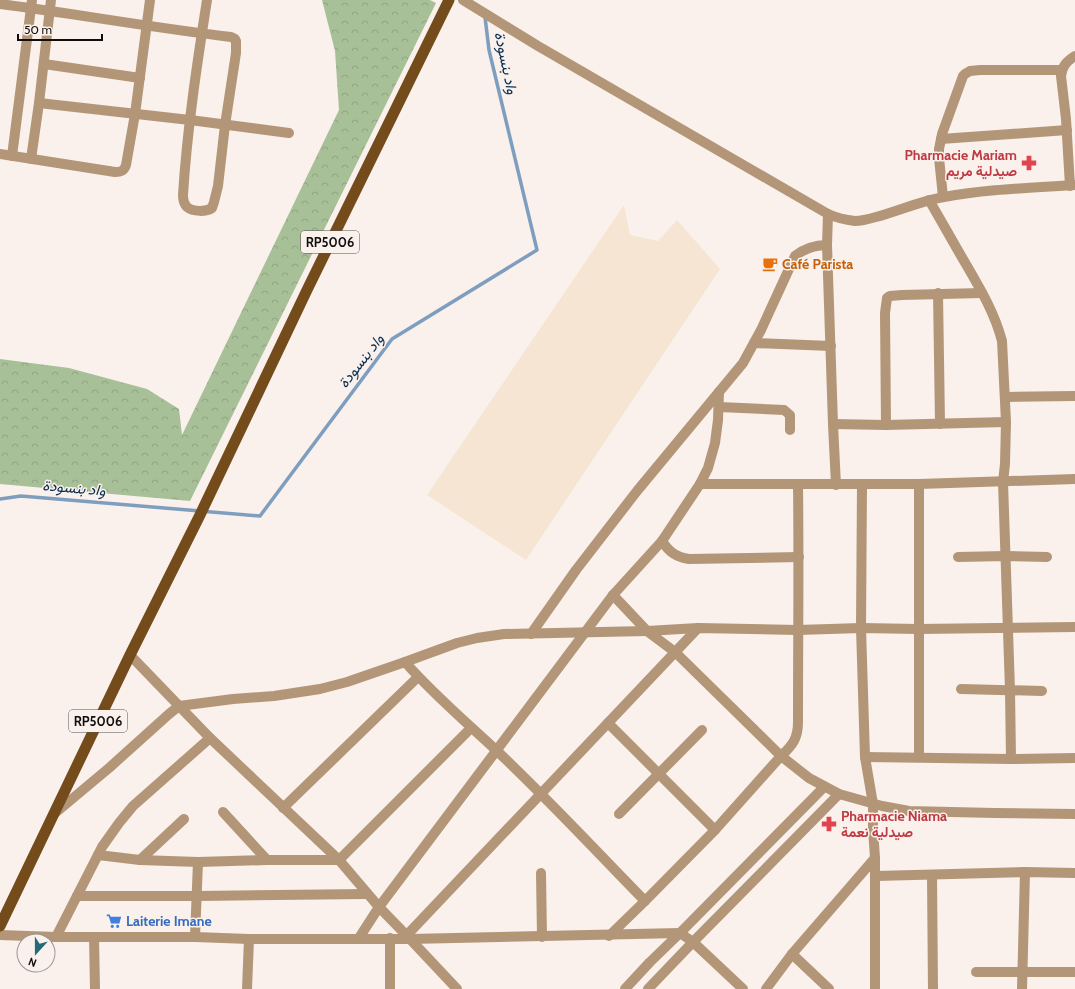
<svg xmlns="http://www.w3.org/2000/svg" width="1075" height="989" viewBox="0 0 1075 989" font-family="Cabin,Vazirmatn,sans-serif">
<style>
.education{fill:#f7e5d4}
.forest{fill:url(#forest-crowns)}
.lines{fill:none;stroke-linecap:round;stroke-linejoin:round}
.stream{stroke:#7e9ebf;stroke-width:3.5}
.minor{stroke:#b39677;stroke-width:10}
.primary{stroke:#744c1b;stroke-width:11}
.labels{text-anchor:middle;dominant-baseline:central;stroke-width:3;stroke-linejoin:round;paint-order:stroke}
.shield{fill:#faf0ec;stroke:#56514f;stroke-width:1}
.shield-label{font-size:13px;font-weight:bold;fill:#100d0c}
.health-label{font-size:14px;font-weight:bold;fill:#be3a42;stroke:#faf0ec;text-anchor:end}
.food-label{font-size:14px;font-weight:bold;fill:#c56008;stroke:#faf0ec;text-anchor:start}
.shop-label{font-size:14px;font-weight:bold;fill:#366cbe;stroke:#faf0ec;text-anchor:start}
.water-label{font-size:15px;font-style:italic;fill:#072c4e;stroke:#faf0ec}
</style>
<defs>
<pattern id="forest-crowns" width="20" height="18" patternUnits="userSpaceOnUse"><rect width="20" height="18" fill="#a8c098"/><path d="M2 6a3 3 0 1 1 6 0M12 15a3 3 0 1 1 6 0" fill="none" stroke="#90a482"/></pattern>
</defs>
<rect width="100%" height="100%" fill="#faf0ec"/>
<polygon class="education" points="624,205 630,235 658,241 677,220 720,269 526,560 427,495"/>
<polygon class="forest" points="322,0 430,0 436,3 190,501 0,484 0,359 69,368 147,389 179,409 182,435 339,110 335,51"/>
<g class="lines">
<polyline class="stream" points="0,499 21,496 260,516 392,339 537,250 489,50 485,17"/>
<g class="minor">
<path d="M463 0 538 46 828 214C837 218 846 220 855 221 862 221 869 219 876 217 899 211 920 201 944 197 987 189 1031 188 1075 185"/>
<path d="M0 4C77 14 154 28 231 37L235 39 236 41V53L225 125 218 186 214 202 212 208C206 212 193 212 187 207 184 204 183 199 183 195 187 130 197 64 207 0"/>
<polyline points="44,64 140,78"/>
<polyline points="39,103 190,120 289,133"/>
<polyline points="941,139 1067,130"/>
<path d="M0 154 115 172C121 172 124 171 126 165L135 114 150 0"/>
<polyline points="12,156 32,0"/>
<polyline points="31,159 39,103 51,0"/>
<path d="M1070 186 1066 119 1061 76C1062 66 1067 61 1075 56"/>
<polyline points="943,197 939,158 939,149 942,134 963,76 965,74 970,71 980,70 1062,70"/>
<path d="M929 200C942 222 954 244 967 266 981 290 995 314 1002 341L1006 422 1005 464 1003 482 1010 690 1011 759"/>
<polyline points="828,214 827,245 833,424 836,485"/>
<polyline points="938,293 940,424"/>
<polyline points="754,343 831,346"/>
<polyline points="1005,397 1075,396"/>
<polyline points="719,407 784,410 790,415 790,430"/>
<polyline points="833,424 886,425 1006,422"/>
<polyline points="886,425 885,313 887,298 890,296 902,295 982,293"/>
<polyline points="700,484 919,484 1075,479"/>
<polyline points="919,484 919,757"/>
<polyline points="862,485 861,628 865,757 873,804 873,829 875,858 875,989"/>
<path d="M662 541C669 552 676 557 689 559L799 557"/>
<polyline points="958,557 1006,556 1047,557"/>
<polyline points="613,595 647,631 675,652 781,756 809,778 839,794 882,806 909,811 994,813 1075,814"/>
<path d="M531 634 576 570 637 491 743 363 761 330 795 256C805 248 815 245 827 245"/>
<polyline points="130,655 210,738 339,860 379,907 410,939 457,989"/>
<polyline points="405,662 457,643 477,638 504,634 647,631 698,628 798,630 861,628 918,629 1075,627"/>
<polyline points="961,689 1042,691"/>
<polyline points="608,723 715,830"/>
<polyline points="865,757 1011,759 1075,758"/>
<polyline points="283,808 418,677"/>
<polyline points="223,812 267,860"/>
<path d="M54 814 109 768 169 714 179 706 233 699 274 696 320 689 347 682 405 662C433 694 466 722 497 751 548 799 596 851 645 901"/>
<polyline points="619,814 702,730"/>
<polyline points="98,855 140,860 198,862 267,860 339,860 471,728"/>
<polyline points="140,860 184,819"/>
<polyline points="541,873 542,937"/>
<polyline points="932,875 933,989"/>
<polyline points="876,876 1025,872 1075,873"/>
<polyline points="77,896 197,896 366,894"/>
<polyline points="0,935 56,937 195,937 249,939 410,939 680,933 693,942 743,989"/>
<polyline points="407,935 698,628"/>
<path d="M609 936 645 901 715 830 781 756C793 745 798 738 798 722 798 643 799 564 798 484"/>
<polyline points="56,937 102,847 119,823 133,806 210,738"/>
<polyline points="94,937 95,989"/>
<polyline points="195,937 198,862"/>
<polyline points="359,938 379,907 613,595 662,541 700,484 708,468 715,443 718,420 719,392"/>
<polyline points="390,938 390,989"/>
<polyline points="792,954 829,989"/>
<polyline points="976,972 1075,972"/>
<polyline points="247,989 249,939"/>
<polyline points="625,989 650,962 680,933 824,787"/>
<polyline points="648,989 693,942 839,794"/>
<polyline points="766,989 792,954 875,858"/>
<polyline points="1022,989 1025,872"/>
</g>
<polyline class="primary" points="0,926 130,655 199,517 307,290 449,0"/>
</g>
<defs>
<g id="pharmacy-bare" transform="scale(1.2)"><path d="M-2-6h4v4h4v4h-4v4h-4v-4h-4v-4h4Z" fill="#e0444e" stroke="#faf0ec" stroke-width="2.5" paint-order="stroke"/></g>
<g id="cafe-bare" transform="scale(1.2)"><path d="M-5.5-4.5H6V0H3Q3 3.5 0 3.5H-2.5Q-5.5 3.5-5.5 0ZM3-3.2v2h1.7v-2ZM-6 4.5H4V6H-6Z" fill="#e8710a" stroke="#faf0ec" stroke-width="2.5" paint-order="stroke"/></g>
<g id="supermarket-bare" transform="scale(1.2)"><path d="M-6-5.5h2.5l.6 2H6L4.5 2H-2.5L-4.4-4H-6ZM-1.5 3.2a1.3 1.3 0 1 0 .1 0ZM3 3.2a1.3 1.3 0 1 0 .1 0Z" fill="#3f7fe0" stroke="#faf0ec" stroke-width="2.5" paint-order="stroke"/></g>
</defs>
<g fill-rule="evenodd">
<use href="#pharmacy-bare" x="1029" y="163"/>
<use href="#cafe-bare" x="770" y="264"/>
<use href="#pharmacy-bare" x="829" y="824"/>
<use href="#supermarket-bare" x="114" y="921"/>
</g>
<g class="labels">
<g class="shield">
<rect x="301" y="231" width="58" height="22" rx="3"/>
<rect x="69" y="710" width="58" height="22" rx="3"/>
</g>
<g class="shield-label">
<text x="330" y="242">RP5006</text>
<text x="98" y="721">RP5006</text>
</g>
<g class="health-label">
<text x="1017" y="155">Pharmacie Mariam<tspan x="1017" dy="16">صيدلية مريم</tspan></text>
<text x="841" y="816" text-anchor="start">Pharmacie Niama<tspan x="841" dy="16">صيدلية نعمة</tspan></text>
</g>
<g class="food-label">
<text x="782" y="264">Café Parista</text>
</g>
<g class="shop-label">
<text x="126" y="921">Laiterie Imane</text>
</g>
<g class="water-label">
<text transform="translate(506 63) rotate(78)">واد بنسودة</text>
<text transform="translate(361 361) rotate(-52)">واد بنسودة</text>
<text transform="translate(74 488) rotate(5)">واد بنسودة</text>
</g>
</g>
<g transform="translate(36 953) rotate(201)"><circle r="19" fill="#faf0ec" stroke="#9c9592"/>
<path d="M0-3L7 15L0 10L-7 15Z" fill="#246b79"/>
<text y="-6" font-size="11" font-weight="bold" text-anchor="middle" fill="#100d0c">N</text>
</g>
<path d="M18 34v6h84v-6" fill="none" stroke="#100d0c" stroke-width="2"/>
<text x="24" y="34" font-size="12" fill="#100d0c" stroke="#faf0ec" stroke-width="3" paint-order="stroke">50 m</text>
</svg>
